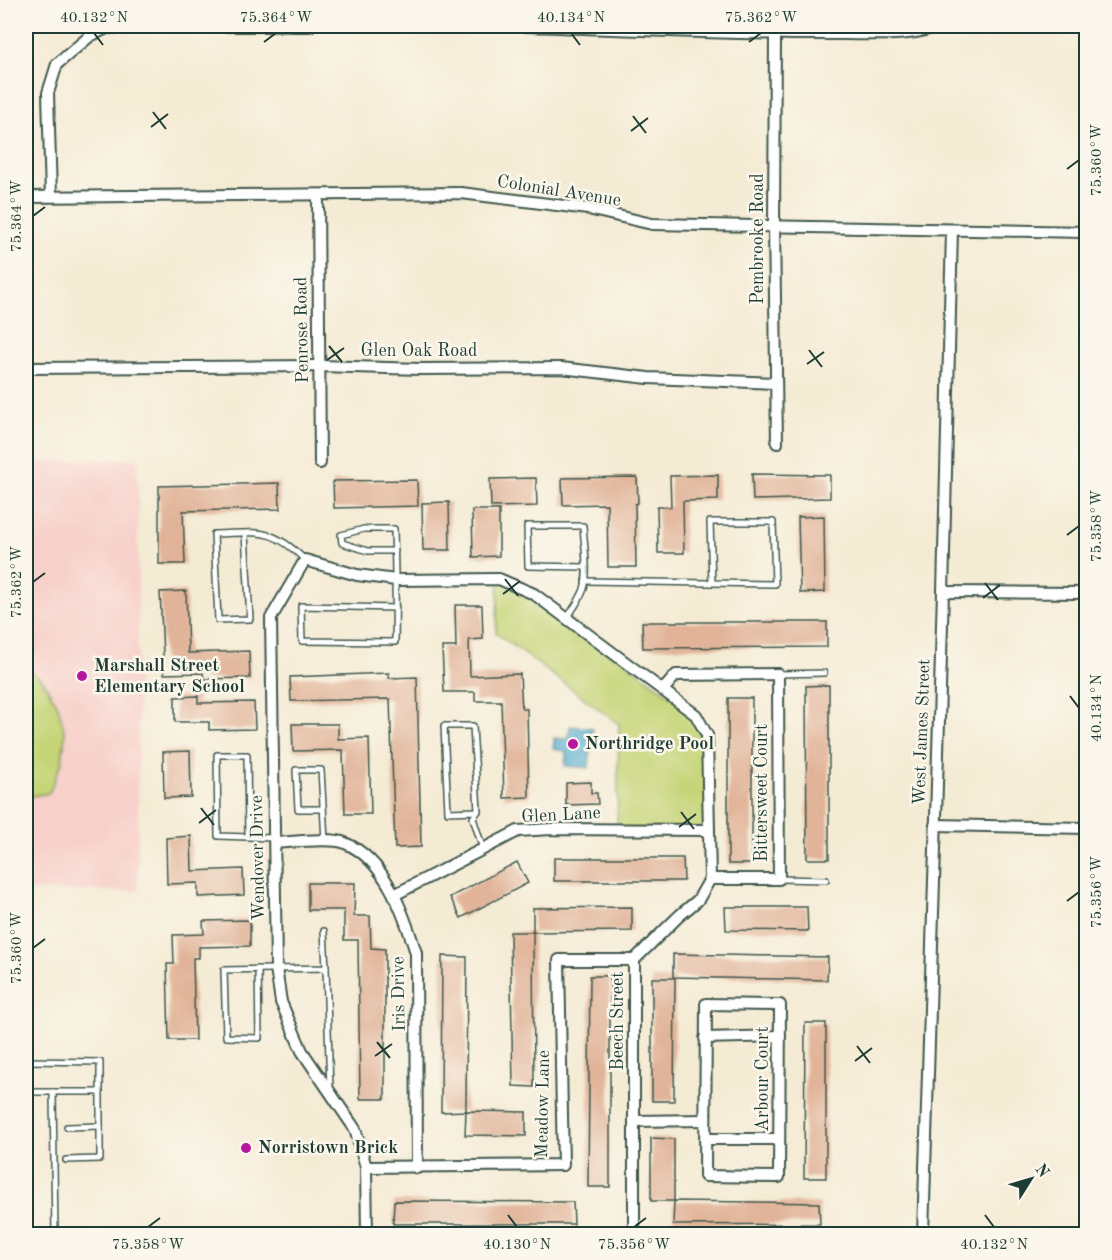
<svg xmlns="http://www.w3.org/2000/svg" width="1112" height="1260" viewBox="0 0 1112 1260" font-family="'Old Standard TT',serif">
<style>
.built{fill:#f7d0ca}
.green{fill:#c5d476;stroke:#728855;stroke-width:1.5}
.water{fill:#4fa9cd;stroke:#377380;stroke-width:1.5}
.building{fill:#e1b499}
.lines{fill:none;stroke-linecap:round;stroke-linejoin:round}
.lane-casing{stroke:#3f574c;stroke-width:8}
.street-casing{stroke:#3f574c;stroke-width:14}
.lane{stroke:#fff;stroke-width:5}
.street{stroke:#fff;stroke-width:10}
.ticks{fill:none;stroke:#1f3d34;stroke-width:2}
.poi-dot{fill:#b5179e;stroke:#fbf7ec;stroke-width:2}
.labels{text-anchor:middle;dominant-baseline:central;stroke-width:5;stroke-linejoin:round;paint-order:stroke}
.street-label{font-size:18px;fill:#1f3d34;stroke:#fbf7ec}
.poi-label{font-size:18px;font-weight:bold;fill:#1f3d34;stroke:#fbf7ec;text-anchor:start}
.neatline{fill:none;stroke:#1f3d34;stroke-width:2}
.ticks-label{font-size:15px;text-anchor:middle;fill:#1f3d34}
</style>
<rect width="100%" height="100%" fill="#fbf7ec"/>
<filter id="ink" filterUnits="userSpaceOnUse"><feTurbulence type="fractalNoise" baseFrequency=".0167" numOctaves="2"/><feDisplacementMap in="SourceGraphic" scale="12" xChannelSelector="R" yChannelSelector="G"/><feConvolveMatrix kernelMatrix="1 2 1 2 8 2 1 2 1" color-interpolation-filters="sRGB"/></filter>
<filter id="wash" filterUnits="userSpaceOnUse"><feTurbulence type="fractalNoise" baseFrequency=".008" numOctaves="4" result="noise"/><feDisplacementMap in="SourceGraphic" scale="24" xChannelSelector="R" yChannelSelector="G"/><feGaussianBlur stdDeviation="1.35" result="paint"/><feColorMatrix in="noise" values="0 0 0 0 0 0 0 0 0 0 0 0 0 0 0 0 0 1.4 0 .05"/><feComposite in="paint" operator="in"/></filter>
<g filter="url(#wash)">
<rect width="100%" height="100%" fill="#f4ebd4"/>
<polygon class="built" points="138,459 138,891 26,891 26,461"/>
<g class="green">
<polygon points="499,579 534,594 696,715 707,735 708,830 617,829 619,724 496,633"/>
<polygon points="26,667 43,681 58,706 65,734 62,762 49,793 26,797"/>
</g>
<polygon class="water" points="570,726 593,728 589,768 565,766 566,751 553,749 554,738 568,739"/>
<g id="blocks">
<g class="building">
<polygon points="752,474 830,475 830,498 753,500"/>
<polygon points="718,475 718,500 683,501 684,553 658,553 657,507 671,507 670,476"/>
<polygon points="637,477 638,503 635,504 636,567 608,567 607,504 563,505 562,478"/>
<polygon points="536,478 537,506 491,507 490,479"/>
<polygon points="417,480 418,506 334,508 333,481"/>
<polygon points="279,483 280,509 183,511 185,564 159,564 159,486"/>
<polygon points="449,502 450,550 423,550 422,503"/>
<polygon points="472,510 499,510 499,556 473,557"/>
<polygon points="824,516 825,592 800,593 798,517"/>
<polygon points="186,591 188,653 249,651 250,678 204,679 203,673 164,674 160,592"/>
<polygon points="455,605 482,605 483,639 469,640 470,676 520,674 522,709 527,709 529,797 504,798 501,701 475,701 475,692 444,692 442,647 456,647"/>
<polygon points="642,622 827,622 827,647 643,648"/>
<polygon points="389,673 389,678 417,677 421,847 395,848 390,699 291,701 290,677"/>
<polygon points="829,685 829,859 807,859 806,686"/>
<polygon points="198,696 198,703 254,702 255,729 209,730 209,722 175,722 175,697"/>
<rect x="728" y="698" width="24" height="166"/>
<polygon points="292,724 338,724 338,739 369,738 371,814 345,814 343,750 293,751"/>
<polygon points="190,751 191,797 164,798 163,752"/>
<polygon points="591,782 591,793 597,793 598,804 566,805 566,783"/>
<polygon points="191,836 192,871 243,869 244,895 198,897 198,883 167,884 166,838"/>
<polygon points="554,858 683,858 684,881 554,881"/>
<polygon points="517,862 528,883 461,918 450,897"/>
<polygon points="308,883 355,883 354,916 370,916 371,948 385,949 385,1099 360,1099 358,940 344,940 344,910 308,910"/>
<polygon points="632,907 632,931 533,932 533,908"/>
<polygon points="725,907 807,907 808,931 726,930"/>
<polygon points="250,920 250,946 199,947 199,958 193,958 195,1040 169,1040 167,964 174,964 173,935 204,934 203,921"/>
<polygon points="510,932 533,932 534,1087 513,1086"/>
<polygon points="673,954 828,957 827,980 673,977"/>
<polygon points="442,956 467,957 466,1111 441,1112"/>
<polygon points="590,976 610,976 610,1187 588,1187"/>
<polygon points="652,978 675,978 674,1101 652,1101"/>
<polygon points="805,1023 826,1023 826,1178 804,1178"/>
<polygon points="466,1111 526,1112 526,1136 465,1135"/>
<polygon points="651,1138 674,1139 674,1201 651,1201"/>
<polygon points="394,1201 573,1202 574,1224 393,1224"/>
<polygon points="674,1201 819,1203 820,1224 673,1225"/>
</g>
</g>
</g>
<g filter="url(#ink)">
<use href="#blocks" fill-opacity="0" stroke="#3f574c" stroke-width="1.5"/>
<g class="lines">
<g class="lane-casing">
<g id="lane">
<path d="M245 534 250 619 218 620 214 534C259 533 271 526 305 560"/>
<path d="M395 551H368L342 543 341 535 364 529H394C395 567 396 604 395 642L302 641 301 606 396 608"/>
<polyline points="585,581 775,584 773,522 710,522 712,583"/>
<path d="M567 618C573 609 580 600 584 589 589 573 584 543 583 526H527L528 566 585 567"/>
<polyline points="778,674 824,673"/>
<polyline points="323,809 298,809 296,770 321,770 325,841"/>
<polyline points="478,811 448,812 444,726 473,726 478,811 473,818 483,849"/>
<polyline points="248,836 247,755 217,755 218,836 274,838"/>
<polyline points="780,879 826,880"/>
<polyline points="326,968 330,1089"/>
<polyline points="258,969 259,1038 226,1037 224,970 326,968 324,931"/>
<polyline points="26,1061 100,1062 100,1092"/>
<polyline points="26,1092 100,1092 100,1159 66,1160"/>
<polyline points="53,1092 55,1234"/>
<polyline points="67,1127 100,1126"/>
</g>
</g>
<g class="street-casing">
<g id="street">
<path d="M525 26C631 29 738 35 845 34 867 34 917 37 934 26"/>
<polyline points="775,35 774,225 777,443"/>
<polyline points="318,195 320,463"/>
<polyline points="51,196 48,93 57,64 90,36 107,28 133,26 310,26"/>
<polyline points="26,197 461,193 588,209 652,224 1086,232"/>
<polyline points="26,368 319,366 421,369 561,368 648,378 775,383"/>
<polyline points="943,592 1086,593"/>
<polyline points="663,690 676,675 778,674 779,879 710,879"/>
<polyline points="935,825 1086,828"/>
<path d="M276 843C292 842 332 837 345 843 386 860 404 914 416 953L417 1168"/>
<polyline points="394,895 518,831 551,829 708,830"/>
<polygon points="706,1004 780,1005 779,1177 705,1176"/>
<polyline points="705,1038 780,1036"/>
<polyline points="634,1121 705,1120"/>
<polyline points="705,1139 779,1139"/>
<polyline points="366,1167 563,1165 559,960 634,960"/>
<polyline points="367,1234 366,1167 355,1129 302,1051 281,1002 276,968 271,618 305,560 357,575 396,580 499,579 534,594 696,715 707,735 710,879 698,900 680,915 634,960 634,1234"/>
<polyline points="923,1234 943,592 952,230"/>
</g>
</g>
<use href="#lane" class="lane"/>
<use href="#street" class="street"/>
</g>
</g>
<path class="ticks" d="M94 33 103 45M571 33 580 45M264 42 276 33M749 42 761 33M153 112 166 129M633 116 646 133M151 127 168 114M631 131 648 118M1067 169 1079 160M33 216 45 207M329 346 342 362M809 350 822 367M327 360 344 348M807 364 824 352M1067 535 1079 526M505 579 518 596M33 582 45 573M985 583 998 600M503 594 520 581M983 598 1000 585M1070 696 1079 708M201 808 214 825M681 812 694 829M199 823 216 810M679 827 696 814M1067 901 1079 892M33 948 45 939M377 1042 390 1058M857 1046 870 1063M375 1056 392 1044M855 1061 872 1048M508 1215 517 1227M985 1215 994 1227M148 1227 160 1218M634 1227 646 1218"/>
<g class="poi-dot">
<circle cx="82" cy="676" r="6"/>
<circle cx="573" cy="744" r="6"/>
<circle cx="246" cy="1148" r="6"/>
</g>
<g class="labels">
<g class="street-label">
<text transform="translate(559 191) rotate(9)">Colonial Avenue</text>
<text transform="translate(758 239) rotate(-90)">Pembrooke Road</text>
<text transform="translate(302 330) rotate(-91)">Penrose Road</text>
<text x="419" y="351">Glen Oak Road</text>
<text transform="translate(922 732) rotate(-88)">West James Street</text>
<text transform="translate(762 793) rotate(-90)">Bittersweet Court</text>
<text transform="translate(561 815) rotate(-3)">Glen Lane</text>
<text transform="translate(258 858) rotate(-91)">Wendover Drive</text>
<text transform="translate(399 994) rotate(-91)">Iris Drive</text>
<text transform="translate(618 1021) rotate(-90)">Beech Street</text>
<text transform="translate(763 1079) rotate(-90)">Arbour Court</text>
<text transform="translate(543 1104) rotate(-89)">Meadow Lane</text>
</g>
<g class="poi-label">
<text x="94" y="666">Marshall Street<tspan x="94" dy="21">Elementary School</tspan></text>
<text x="585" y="744">Northridge Pool</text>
<text x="258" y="1148">Norristown Brick</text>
</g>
</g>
<rect width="1112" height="1260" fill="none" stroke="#fbf7ec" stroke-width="66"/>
<g transform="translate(1031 1179) rotate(53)" stroke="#fbf7ec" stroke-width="4.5" paint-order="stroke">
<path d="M0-4.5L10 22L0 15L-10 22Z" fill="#1f3d34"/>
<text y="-9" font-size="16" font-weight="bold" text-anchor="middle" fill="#1f3d34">N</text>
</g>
<rect x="33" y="33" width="1046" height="1194" class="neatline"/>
<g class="ticks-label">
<text x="94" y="22">40.132°N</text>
<text x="276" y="22">75.364°W</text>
<text x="571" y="22">40.134°N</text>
<text x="761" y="22">75.362°W</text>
<text transform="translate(1096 160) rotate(-90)" y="5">75.360°W</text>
<text transform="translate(16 216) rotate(-90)" y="5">75.364°W</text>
<text transform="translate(1096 526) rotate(-90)" y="5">75.358°W</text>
<text transform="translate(16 582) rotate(-90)" y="5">75.362°W</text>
<text transform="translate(1096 708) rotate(-90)" y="5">40.134°N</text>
<text transform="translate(1096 892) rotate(-90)" y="5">75.356°W</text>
<text transform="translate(16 948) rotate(-90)" y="5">75.360°W</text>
<text x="148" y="1249">75.358°W</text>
<text x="517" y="1249">40.130°N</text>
<text x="634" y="1249">75.356°W</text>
<text x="994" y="1249">40.132°N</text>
</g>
</svg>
